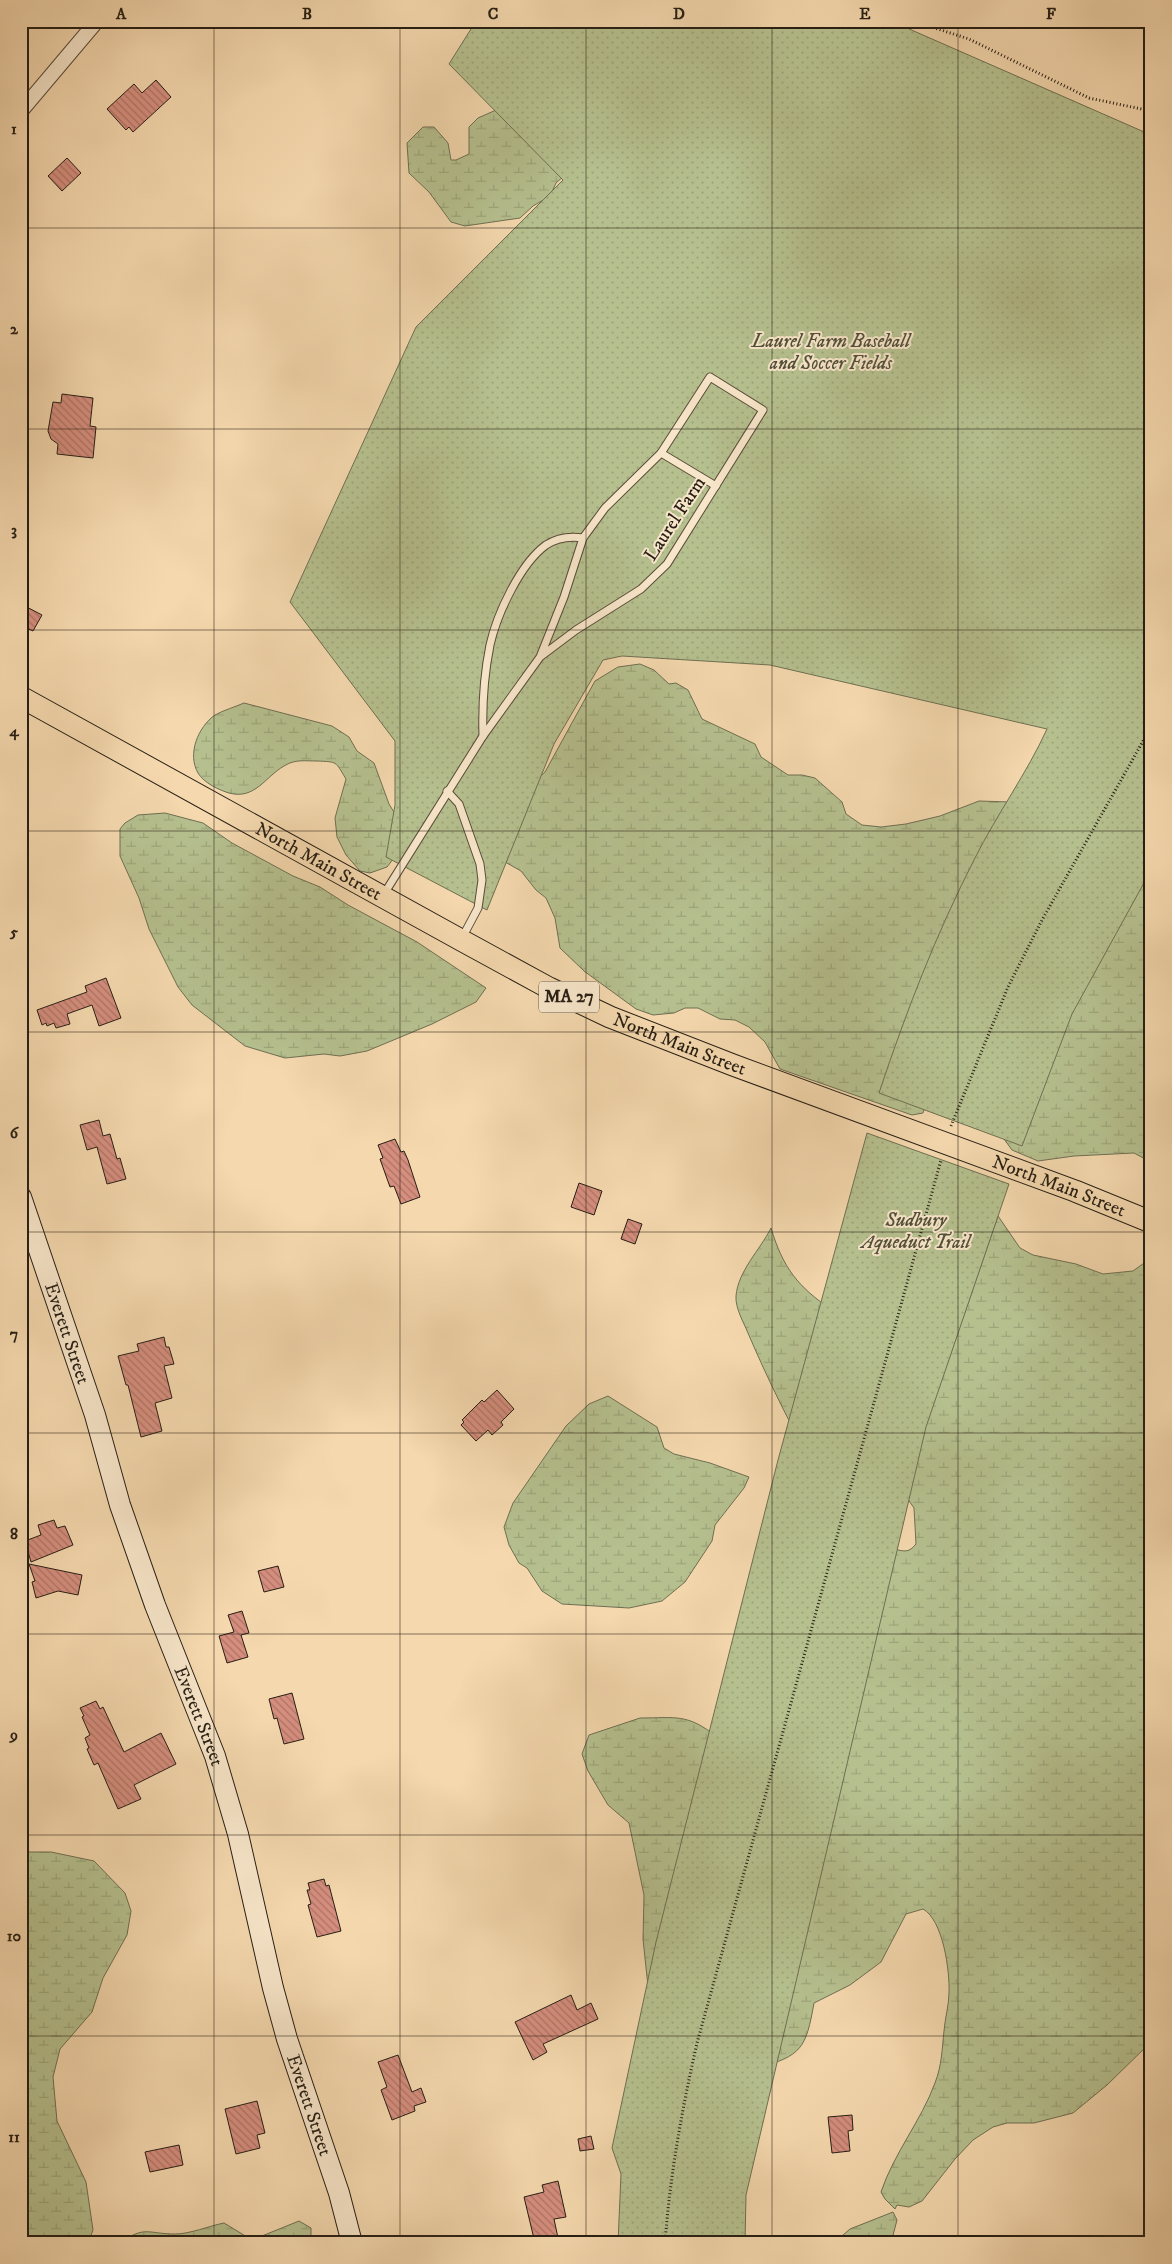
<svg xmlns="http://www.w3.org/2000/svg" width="1172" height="2264" viewBox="0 0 1172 2264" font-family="'IM FELL DW Pica',serif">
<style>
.wetland{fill:url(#wetland-marsh);stroke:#6e6f52}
.park{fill:url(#park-dots);stroke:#6e6f52}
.building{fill:url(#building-back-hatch);stroke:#261e14}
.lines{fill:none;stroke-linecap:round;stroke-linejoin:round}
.lane-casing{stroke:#5a4c3a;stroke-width:9}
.street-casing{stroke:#5a4c3a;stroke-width:16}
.secondary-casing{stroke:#261e14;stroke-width:22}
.primary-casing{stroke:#261e14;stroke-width:23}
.path{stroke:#261e14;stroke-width:3;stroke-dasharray:1 2.5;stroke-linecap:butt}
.lane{stroke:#f8e6ca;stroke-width:7}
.street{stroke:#f8e6ca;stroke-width:14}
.secondary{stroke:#f8e6ca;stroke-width:20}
.primary{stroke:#f5d8ae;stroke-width:21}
.grid{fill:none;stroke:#261e14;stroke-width:1;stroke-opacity:0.55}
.labels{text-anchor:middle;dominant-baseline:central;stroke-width:4;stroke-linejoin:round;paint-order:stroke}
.shield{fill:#f8e6ca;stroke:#655a4b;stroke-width:1}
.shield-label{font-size:18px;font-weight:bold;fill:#261e14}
.park-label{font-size:19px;font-style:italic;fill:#514f39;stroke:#f8e6ca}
.street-label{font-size:19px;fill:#261e14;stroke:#f8e6ca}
.neatline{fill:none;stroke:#261e14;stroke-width:2}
.grid-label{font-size:16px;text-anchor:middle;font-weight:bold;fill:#261e14}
</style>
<defs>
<pattern id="wetland-marsh" width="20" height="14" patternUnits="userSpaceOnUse" patternTransform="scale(1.25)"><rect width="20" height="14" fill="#b6c08f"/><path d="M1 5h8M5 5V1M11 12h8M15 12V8" fill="none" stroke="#9ca57a"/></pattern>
<pattern id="park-dots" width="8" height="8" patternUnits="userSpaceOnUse" patternTransform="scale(1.25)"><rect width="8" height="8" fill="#b6c08f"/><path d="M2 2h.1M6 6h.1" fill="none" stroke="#9ca57a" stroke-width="1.8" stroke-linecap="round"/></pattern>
<pattern id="building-back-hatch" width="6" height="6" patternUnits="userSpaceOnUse" patternTransform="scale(1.25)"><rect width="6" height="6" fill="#d68e7e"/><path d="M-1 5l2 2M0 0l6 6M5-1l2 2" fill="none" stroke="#ad7366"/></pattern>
</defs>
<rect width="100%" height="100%" fill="#f5d8ae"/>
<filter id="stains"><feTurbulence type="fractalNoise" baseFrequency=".004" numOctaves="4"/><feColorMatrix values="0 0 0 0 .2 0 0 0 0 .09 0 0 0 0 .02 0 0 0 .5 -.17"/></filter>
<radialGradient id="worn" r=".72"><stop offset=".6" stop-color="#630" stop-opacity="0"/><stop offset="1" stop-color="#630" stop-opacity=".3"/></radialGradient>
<g class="wetland">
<polygon points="503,107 564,176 556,183 550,196 533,206 520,218 465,226 451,222 429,192 409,173 407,143 423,127 434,127 448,143 451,160 456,160 469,154 469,127 478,118"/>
<polygon points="640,664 654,670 669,684 676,683 688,690 702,719 755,744 761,757 788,775 802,775 815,778 842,802 846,814 862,825 881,827 906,824 940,816 979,801 1010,802 923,1113 912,1115 780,1069 765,1042 749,1027 735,1020 720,1019 698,1008 685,1008 674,1013 653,1015 636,1009 584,971 560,948 555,918 546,898 536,890 521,871 498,858 523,792 545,772 595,681 618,667"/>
<path d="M244 703 332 726 349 737 357 751 374 763 389 804 397 817V854L387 867 370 873 360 871 346 855 337 837 335 818 346 779C335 761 338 762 317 761 305 761 295 759 284 766 265 777 255 800 229 793 219 790 204 783 198 773 187 754 198 727 215 715 224 710 235 707 244 703Z"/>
<polygon points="1151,785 1151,1162 1134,1153 1074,1156 1038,1161 1012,1150 1004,1139"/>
<polygon points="165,813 203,823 232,843 293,876 320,887 348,905 417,942 486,988 476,1002 432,1024 367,1051 340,1056 324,1054 285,1058 245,1046 192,1005 178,987 149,929 139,898 120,856 120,829 125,823 138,815"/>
<path d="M998 1216 1020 1248 1033 1255 1076 1264 1103 1274 1133 1271 1151 1258V2042L1107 2085 1073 2113 1034 2123H1007L993 2127 973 2140 955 2159 922 2201 909 2207 897 2205 895 2209 885 2199 881 2192C894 2153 921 2121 935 2083 942 2065 942 2049 944 2031 945 2018 949 2005 949 1993 950 1971 943 1920 923 1909L906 1914 881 1962 850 1985 814 2003C806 2048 802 2056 757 2068L891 1540 898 1550C907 1552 910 1551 916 1544L914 1508 903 1492Z"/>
<path d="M771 1228C783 1268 798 1287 832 1310L805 1451C784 1412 765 1373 748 1333 744 1323 735 1308 736 1296 738 1271 760 1250 771 1228Z"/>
<polygon points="608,1396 657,1427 664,1448 674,1454 710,1463 749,1477 744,1488 715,1525 712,1541 685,1582 662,1601 629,1608 562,1604 542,1591 527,1568 519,1563 509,1545 504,1527 513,1503 566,1426 589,1404"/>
<path d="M640 1718C676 1718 687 1713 717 1737L649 1996 643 1939 644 1895 629 1823 608 1805 588 1771 582 1754 589 1735Z"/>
<polygon points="21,1852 51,1852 94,1861 125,1893 131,1911 127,1935 103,1978 92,2012 60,2049 53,2077 57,2121 86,2182 93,2230 88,2243 21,2243"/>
<polygon points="893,2212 897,2220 891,2243 834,2243 850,2229"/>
<path d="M299 2221 311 2228V2243H120C145 2225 148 2234 175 2234 190 2234 209 2226 224 2223L252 2240Z"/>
</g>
<g class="park">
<path d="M476 21H891L1151 135V870L1072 1014 1022 1146 879 1093C906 1012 936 934 975 858 997 814 1027 773 1047 729L770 665 622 656 603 660 554 744 487 910 386 857 395 805V741L290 602 416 327 563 180 449 64Z"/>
<polygon points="867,1133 1009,1184 926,1427 746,2195 745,2243 618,2243 621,2174 612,2148 656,1942 778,1460"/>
</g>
<g class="building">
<polygon points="156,80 171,97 133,132 129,127 126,130 107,109 134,84 142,93"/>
<polygon points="67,158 81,173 62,191 48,176"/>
<polygon points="62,394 93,398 90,426 96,427 93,458 57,454 58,444 51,439 48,431 53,402 61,403"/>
<polygon points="21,604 42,615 33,631 21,625"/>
<polygon points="106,978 121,1018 99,1026 92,1005 67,1014 70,1024 56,1028 54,1023 47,1026 46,1023 42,1025 37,1010 87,992 85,986"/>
<polygon points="99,1120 103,1136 110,1134 117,1159 120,1158 126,1179 107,1184 97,1147 87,1150 80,1125"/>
<polygon points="395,1139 401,1152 404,1151 408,1160 420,1197 401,1204 394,1186 390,1187 380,1159 383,1158 378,1145"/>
<polygon points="579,1183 602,1191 594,1215 571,1207"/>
<polygon points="628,1219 642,1224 635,1244 621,1239"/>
<polygon points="164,1337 166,1347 169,1347 174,1364 164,1366 172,1398 155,1403 162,1431 141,1437 128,1385 126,1385 118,1356 139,1351 137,1344"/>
<polygon points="497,1390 514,1409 501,1422 503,1425 492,1435 488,1430 476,1441 461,1425 464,1422 462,1420 482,1400 484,1402"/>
<polygon points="54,1520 57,1528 65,1526 73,1545 31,1562 25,1541 41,1535 38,1525"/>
<polygon points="29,1564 82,1575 78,1595 58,1591 36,1598 32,1582 35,1581"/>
<polygon points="278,1566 284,1587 264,1592 258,1571"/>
<polygon points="242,1611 249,1633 241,1635 248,1657 227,1663 219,1636 234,1632 228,1615"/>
<polygon points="292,1693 304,1739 284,1744 277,1718 274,1719 269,1699"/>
<polygon points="96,1701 100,1709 103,1707 124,1752 161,1733 176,1764 134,1785 141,1799 118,1809 98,1763 94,1765 87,1749 89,1748 85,1738 90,1735 82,1717 84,1716 80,1708"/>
<polygon points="324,1879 326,1886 329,1885 341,1931 317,1937 308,1905 311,1904 307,1890 310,1890 308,1883"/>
<polygon points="571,1995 577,2010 591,2003 598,2019 543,2044 547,2052 533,2060 515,2022"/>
<polygon points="398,2055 412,2092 421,2088 426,2102 414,2106 415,2111 392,2120 381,2090 387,2087 378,2062"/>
<polygon points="257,2101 265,2133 257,2135 260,2148 236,2154 225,2109"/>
<polygon points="852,2115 853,2130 848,2131 850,2151 832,2153 828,2117"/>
<polygon points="591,2136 594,2149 580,2151 578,2139"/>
<polygon points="179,2145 183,2165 150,2172 145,2152"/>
<polygon points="558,2181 566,2217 554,2219 558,2238 535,2243 524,2197 544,2192 542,2185"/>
</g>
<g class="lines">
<g class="lane-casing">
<g id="lane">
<polyline points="661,453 716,486"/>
<path d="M483 736C482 705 484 675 490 645 497 614 520 564 546 545 557 538 570 536 583 538"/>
<polyline points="447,791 459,804 480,864 482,880 478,908 462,938"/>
<polyline points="384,894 483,736 540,657 564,597 583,538 605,508 661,453 710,377 763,410 667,564 641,589 576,630 540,657"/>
</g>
</g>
<g class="street-casing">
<polyline id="street" points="21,111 97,21"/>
</g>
<g class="secondary-casing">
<g id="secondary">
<path id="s1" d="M21 1197 95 1415 120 1505 155 1605 215 1756 238 1834 273 1988 287 2039 339 2193 352 2243"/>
</g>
</g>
<g class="primary-casing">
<g id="primary">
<path id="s2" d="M21 697 461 940 549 988 610 1017 733 1065 1075 1191 1151 1222"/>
</g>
</g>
<g class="path">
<polyline points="913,21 969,39 1089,98 1151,111"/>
<polyline points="951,1126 1008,987 1042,920 1151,727"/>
<path d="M665 2243C670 2175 682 2109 697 2043L941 1160"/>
</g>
<use href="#lane" class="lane"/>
<use href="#street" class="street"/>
<use href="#secondary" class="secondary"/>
<use href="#primary" class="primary"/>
</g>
<path class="grid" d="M214 21V2243M400 21V2243M586 21V2243M772 21V2243M958 21V2243M21 228H1151M21 429H1151M21 630H1151M21 831H1151M21 1032H1151M21 1232H1151M21 1433H1151M21 1634H1151M21 1835H1151M21 2036H1151"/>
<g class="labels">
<rect class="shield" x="539" y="981.5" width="60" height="31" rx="4"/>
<g class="shield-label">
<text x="569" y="997">MA 27</text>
</g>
<g class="park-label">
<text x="831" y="341">Laurel Farm Baseball<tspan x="831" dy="22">and Soccer Fields</tspan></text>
<text x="916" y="1220">Sudbury<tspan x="916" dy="22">Aqueduct Trail</tspan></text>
</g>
<g class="street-label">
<text transform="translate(675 519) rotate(-57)">Laurel Farm</text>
<text stroke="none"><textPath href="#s2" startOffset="340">North Main Street</textPath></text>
<text stroke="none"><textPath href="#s2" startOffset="745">North Main Street</textPath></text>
<text stroke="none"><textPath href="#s2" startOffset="1150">North Main Street</textPath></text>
<text stroke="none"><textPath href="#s1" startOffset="144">Everett Street</textPath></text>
<text stroke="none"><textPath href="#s1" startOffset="549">Everett Street</textPath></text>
<text stroke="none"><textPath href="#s1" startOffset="954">Everett Street</textPath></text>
</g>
</g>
<rect width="1172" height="2264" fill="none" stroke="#f5d8ae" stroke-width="55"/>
<rect x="28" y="28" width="1116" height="2208" class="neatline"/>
<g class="grid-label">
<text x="121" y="19">A</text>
<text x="307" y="19">B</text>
<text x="493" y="19">C</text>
<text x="679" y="19">D</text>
<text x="865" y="19">E</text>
<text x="1051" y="19">F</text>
<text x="14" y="134">1</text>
<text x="14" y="334">2</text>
<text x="14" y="535">3</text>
<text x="14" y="736">4</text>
<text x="14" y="937">5</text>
<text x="14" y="1138">6</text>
<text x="14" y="1339">7</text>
<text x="14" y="1539">8</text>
<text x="14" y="1740">9</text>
<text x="14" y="1941">10</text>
<text x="14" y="2142">11</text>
</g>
<rect width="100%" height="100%" filter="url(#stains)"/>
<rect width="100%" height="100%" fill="url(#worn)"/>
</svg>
